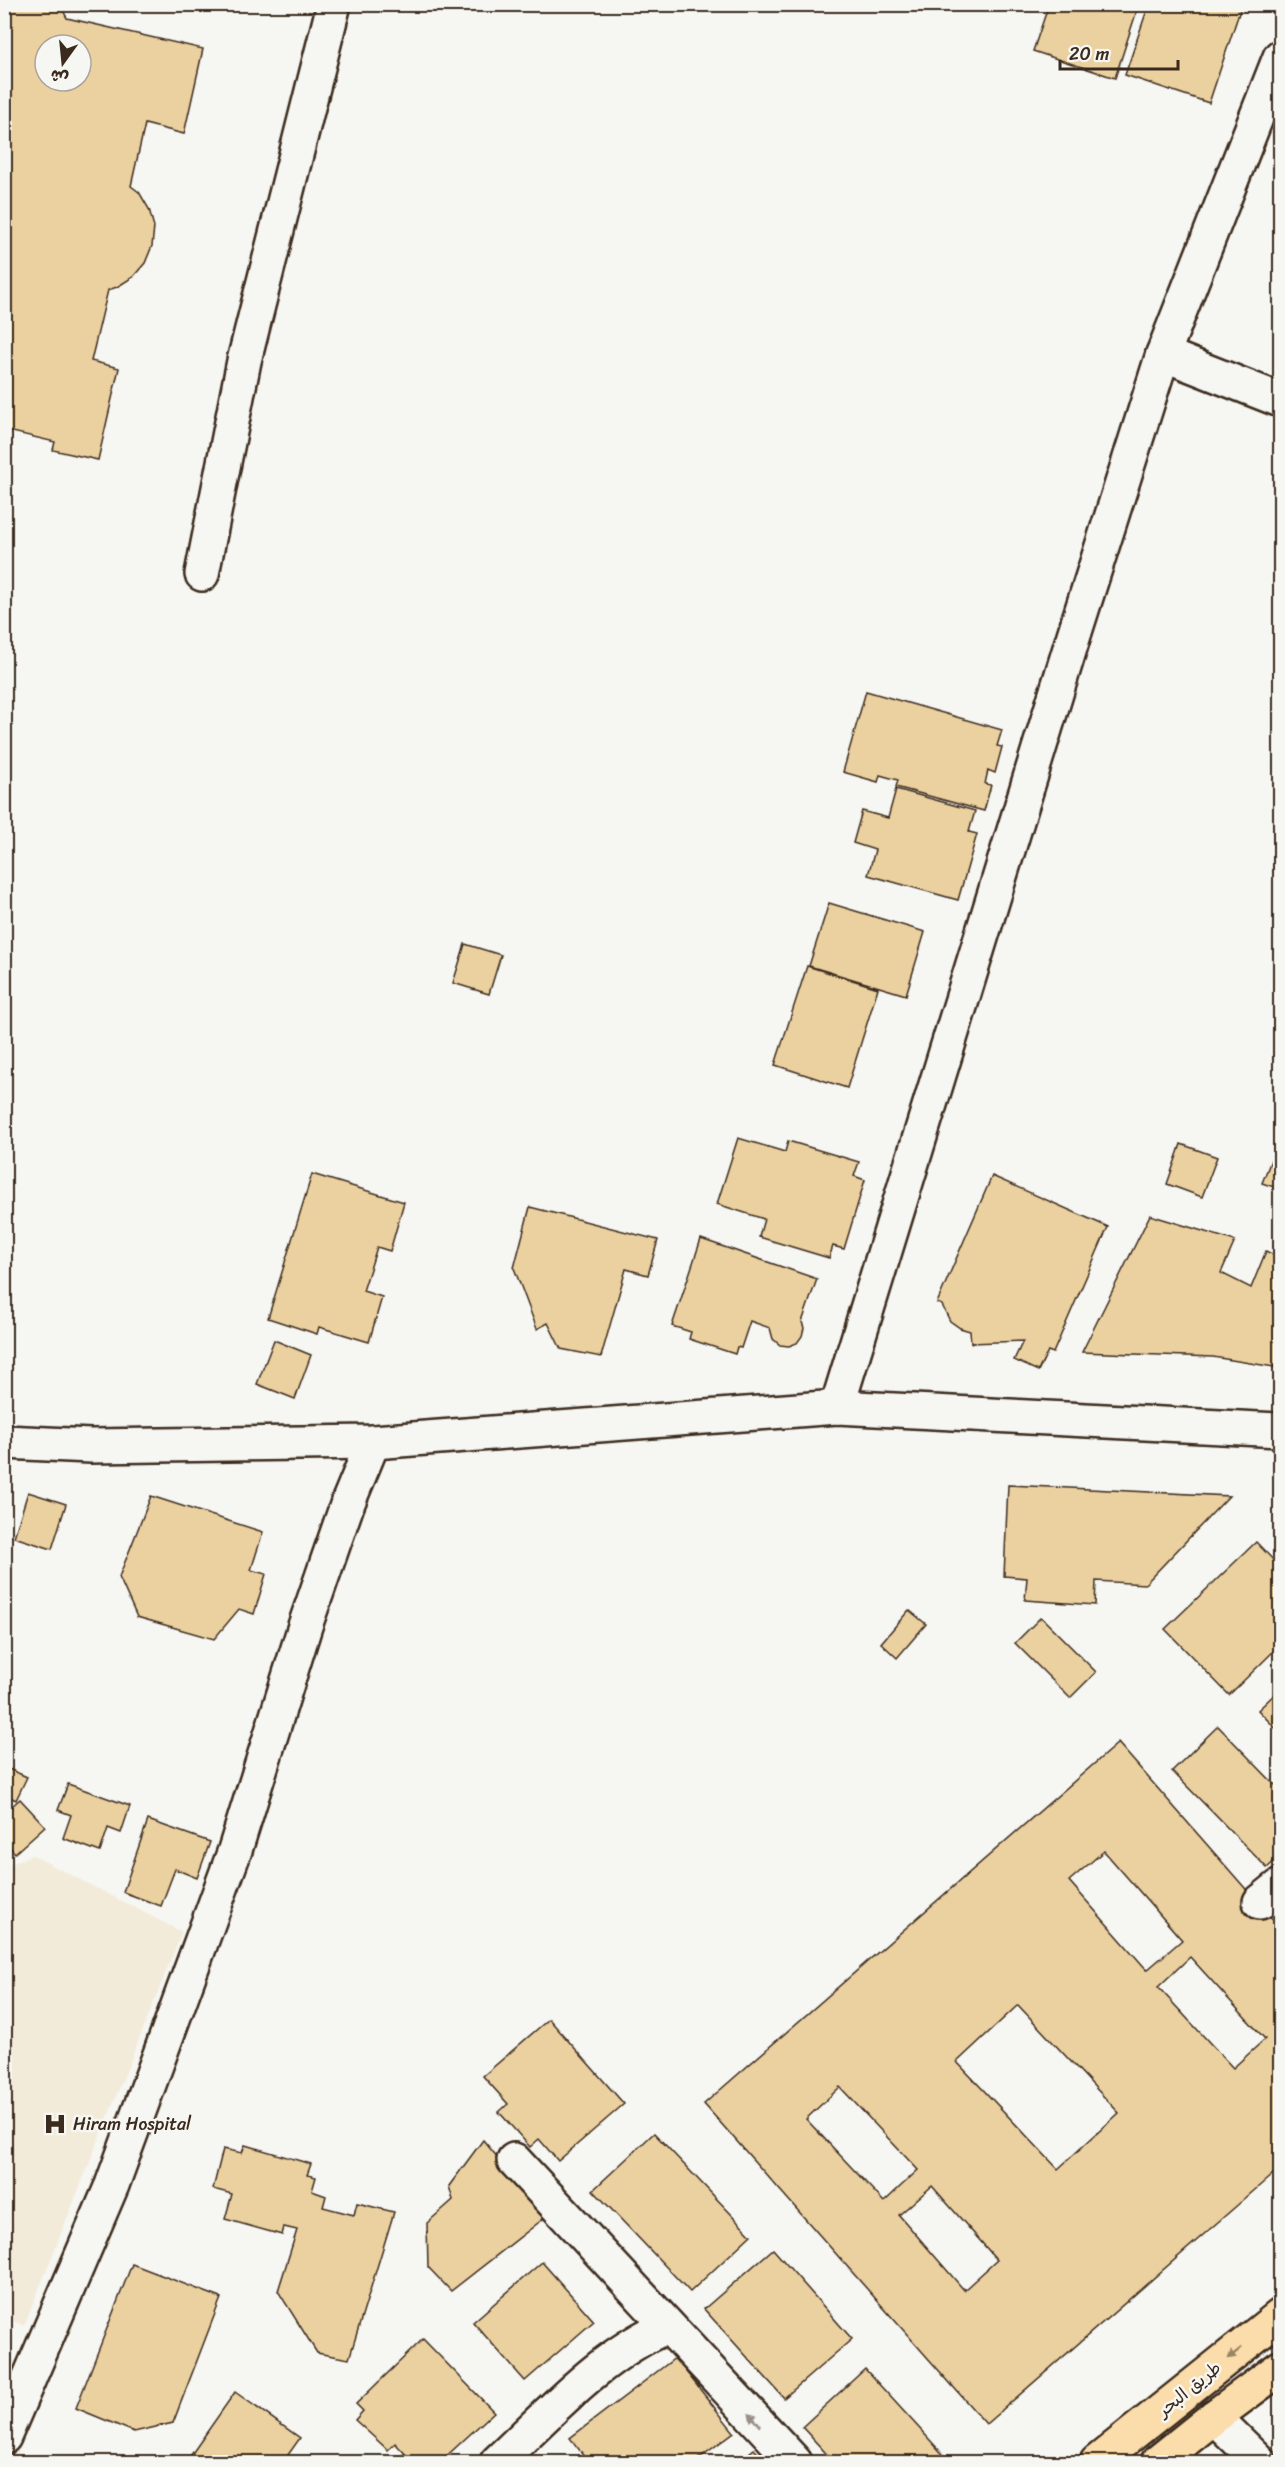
<svg xmlns="http://www.w3.org/2000/svg" width="1285" height="2467" viewBox="0 0 1285 2467" font-family="Sriracha,'Playpen Sans Arabic',sans-serif">
<style>
.built{fill:#f3ebd9}
.building{fill:#ebd1a0;stroke:#3b2a1e;stroke-width:1.5;fill-rule:evenodd}
.lines{fill:none;stroke-linecap:round;stroke-linejoin:round}
.minor-casing{stroke:#3b2a1e;stroke-width:38}
.highway-casing{stroke:#3b2a1e;stroke-width:38}
.minor{stroke:#f6f6f2;stroke-width:33}
.highway{stroke:#fbddab;stroke-width:33}
.oneway{fill:#9b8464}
.oneway2{fill:#989088}
.labels{text-anchor:middle;dominant-baseline:central;stroke-width:5;stroke-linejoin:round;paint-order:stroke}
.poi-label{font-size:18px;fill:#3b2a1e;stroke:#f6f6f2;text-anchor:start}
.street-label{font-size:18px;fill:#3b2a1e;stroke:#f6f6f2}
</style>
<rect width="100%" height="100%" fill="#f6f6f2"/>
<filter id="ink" filterUnits="userSpaceOnUse"><feTurbulence type="fractalNoise" baseFrequency=".0167" numOctaves="2"/><feDisplacementMap in="SourceGraphic" scale="12" xChannelSelector="R" yChannelSelector="G"/><feConvolveMatrix kernelMatrix="1 2 1 2 8 2 1 2 1" color-interpolation-filters="sRGB"/></filter>
<g filter="url(#ink)">
<polygon class="built" points="32,1855 182,1932 24,2326 4,2317 4,1867"/>
<g class="building">
<path d="M4 4H60L67 18 203 49 184 134 145 124 131 186 139 192 149 209 154 227 152 246 145 263 133 277 117 287 108 290 91 361 119 368 98 460 53 450 55 442 4 430ZM45 45H81V81H45Z"/>
<polygon points="1049,4 1139,4 1115,78 1033,51"/>
<polygon points="1149,4 1242,4 1209,103 1125,75"/>
<polygon points="866,691 1002,730 997,746 1002,747 995,773 988,770 985,784 991,785 984,811 896,787 898,780 880,775 878,782 843,772"/>
<polygon points="896,789 975,811 969,832 977,834 958,900 868,875 875,850 853,843 862,811 888,818"/>
<polygon points="829,903 925,932 906,995 809,966"/>
<polygon points="465,944 501,955 489,994 453,983"/>
<polygon points="807,966 878,988 847,1088 775,1065"/>
<polygon points="738,1138 785,1152 788,1141 859,1162 854,1176 865,1180 844,1249 833,1246 829,1258 759,1237 764,1219 717,1204"/>
<polygon points="1181,1144 1217,1157 1202,1197 1167,1184"/>
<polygon points="1273,1155 1280,1158 1280,1189 1262,1183"/>
<polygon points="312,1174 404,1202 390,1251 377,1247 363,1291 382,1297 369,1342 319,1327 317,1334 268,1318"/>
<polygon points="992,1176 1108,1227 1053,1353 1048,1351 1038,1371 1014,1360 1023,1341 971,1343 970,1331 960,1328 950,1321 942,1305 937,1303"/>
<polygon points="530,1207 658,1240 648,1275 626,1269 601,1357 561,1349 548,1323 537,1329 514,1268"/>
<polygon points="1150,1215 1235,1241 1221,1273 1251,1288 1266,1251 1280,1258 1280,1368 1213,1357 1082,1352"/>
<polygon points="701,1239 817,1279 802,1322 804,1328 802,1336 797,1343 789,1346 780,1345 773,1339 770,1328 750,1321 741,1348 737,1347 735,1354 689,1339 691,1332 672,1326"/>
<polygon points="274,1340 311,1355 295,1399 257,1384"/>
<polygon points="1008,1485 1229,1496 1145,1584 1096,1581 1095,1605 1025,1600 1027,1578 1004,1576"/>
<polygon points="28,1492 66,1504 52,1549 14,1537"/>
<polygon points="151,1496 263,1532 251,1570 266,1574 254,1614 239,1609 214,1639 137,1617 119,1577"/>
<polygon points="1256,1542 1280,1567 1280,1645 1229,1695 1165,1629"/>
<polygon points="909,1610 926,1624 897,1658 881,1643"/>
<polygon points="1041,1617 1096,1672 1070,1698 1015,1643"/>
<polygon points="1280,1689 1280,1733 1258,1710"/>
<polygon points="1218,1726 1280,1790 1280,1856 1267,1868 1172,1771"/>
<path d="M1118 1743 1280 1928V2168L986 2424 704 2104ZM1104 1851 1182 1940 1147 1970 1069 1881ZM1190 1957 1265 2039 1233 2068 1158 1987ZM1018 2005 1119 2113 1058 2169 957 2062ZM840 2087 918 2170 884 2202 806 2119ZM932 2186 997 2260 964 2290 899 2215Z"/>
<polygon points="4,1767 27,1777 16,1800 4,1794"/>
<polygon points="68,1784 130,1806 121,1833 108,1828 100,1852 63,1838 71,1815 58,1810"/>
<polygon points="20,1799 45,1826 15,1853 4,1841 4,1813"/>
<polygon points="148,1820 210,1842 197,1878 175,1869 161,1906 123,1892"/>
<polygon points="549,2019 624,2104 558,2161 539,2139 530,2147 499,2112 508,2104 483,2076"/>
<polygon points="654,2133 751,2235 690,2292 593,2190"/>
<polygon points="483,2140 547,2216 451,2291 428,2267 427,2223 453,2200 449,2186"/>
<polygon points="245,2145 311,2164 307,2175 316,2177 312,2191 326,2196 323,2207 354,2215 357,2203 394,2212 349,2359 317,2353 278,2291 297,2230 284,2227 282,2235 225,2219 232,2194 213,2189 223,2149 242,2153"/>
<polygon points="773,2249 852,2339 784,2398 704,2309"/>
<polygon points="542,2262 594,2321 525,2381 473,2322"/>
<polygon points="132,2264 221,2298 173,2423 134,2432 76,2408"/>
<polygon points="423,2339 494,2412 440,2462 413,2462 395,2443 388,2450 355,2420 363,2411 356,2404"/>
<polygon points="675,2358 734,2432 694,2462 589,2462 570,2438"/>
<polygon points="865,2369 950,2462 834,2462 802,2427"/>
<polygon points="235,2392 300,2438 283,2462 186,2462"/>
<polygon points="754,2449 766,2462 738,2462"/>
</g>
<g class="lines">
<g class="minor-casing">
<g id="minor">
<polyline points="1163,354 1280,400"/>
<polyline points="202,574 244,361 334,4"/>
<polyline points="837,1407 1074,635 1163,354 1280,57"/>
<polyline points="4,1442 91,1446 373,1442 837,1407 1280,1430"/>
<polyline points="1260,1902 1280,1886"/>
<polyline points="514,2160 795,2462"/>
<polyline points="1214,2417 1260,2462"/>
<polyline points="4,2437 112,2185 235,1850 305,1626 347,1505 373,1442"/>
<path d="M497 2462C550 2413 600 2355 668 2326"/>
</g>
</g>
<g class="highway-casing">
<g id="highway">
<polyline points="1097,2462 1280,2316"/>
<polyline points="1158,2462 1214,2417 1280,2368"/>
</g>
</g>
<use href="#minor" class="minor"/>
<use href="#highway" class="highway"/>
</g>
<defs><path id="oneway-solid" d="M-6-.8H1V-3.2L6.5 0L1 3.2V.8H-6Z" transform="scale(1.5)"/></defs>
<use class="oneway" href="#oneway-solid" transform="translate(1235 2353) rotate(141)"/>
<use class="oneway2" href="#oneway-solid" transform="translate(755 2420) rotate(-133)"/>
</g>
<defs>
<g id="hospital-bare" transform="scale(1.8)"><path d="M-5-5h3v3.5h4V-5h3V5h-3V1.5h-4V5h-3Z" fill="#3b2a1e" stroke="#f6f6f2" stroke-width="2.5" paint-order="stroke"/></g>
</defs>
<g fill-rule="evenodd">
<use href="#hospital-bare" x="55" y="2124"/>
</g>
<g class="labels">
<g class="poi-label">
<text x="73" y="2124">Hiram Hospital</text>
</g>
<g class="street-label">
<text transform="translate(1189 2389) rotate(-39)">طريق البحر</text>
</g>
</g>
<rect width="1285" height="2467" fill="none" stroke="#f6f6f2" stroke-width="24"/>
<rect x="12" y="12" width="1261" height="2443" fill="none" stroke="#3b2a1e" stroke-width="2" filter="url(#ink)"/>
<g transform="translate(63 63) rotate(195)"><circle r="28" fill="#f6f6f2" stroke="#aba49d" stroke-width="1.5"/>
<path d="M0-4.5L10 22L0 15L-10 22Z" fill="#3b2a1e"/>
<text y="-9" font-size="16" font-weight="bold" text-anchor="middle" fill="#3b2a1e">ش</text>
</g>
<path d="M1060 60v9h118v-9" fill="none" stroke="#3b2a1e" stroke-width="3"/>
<text x="1069" y="60" font-size="18" fill="#3b2a1e" stroke="#f6f6f2" stroke-width="4.5" paint-order="stroke">20 m</text>
</svg>
